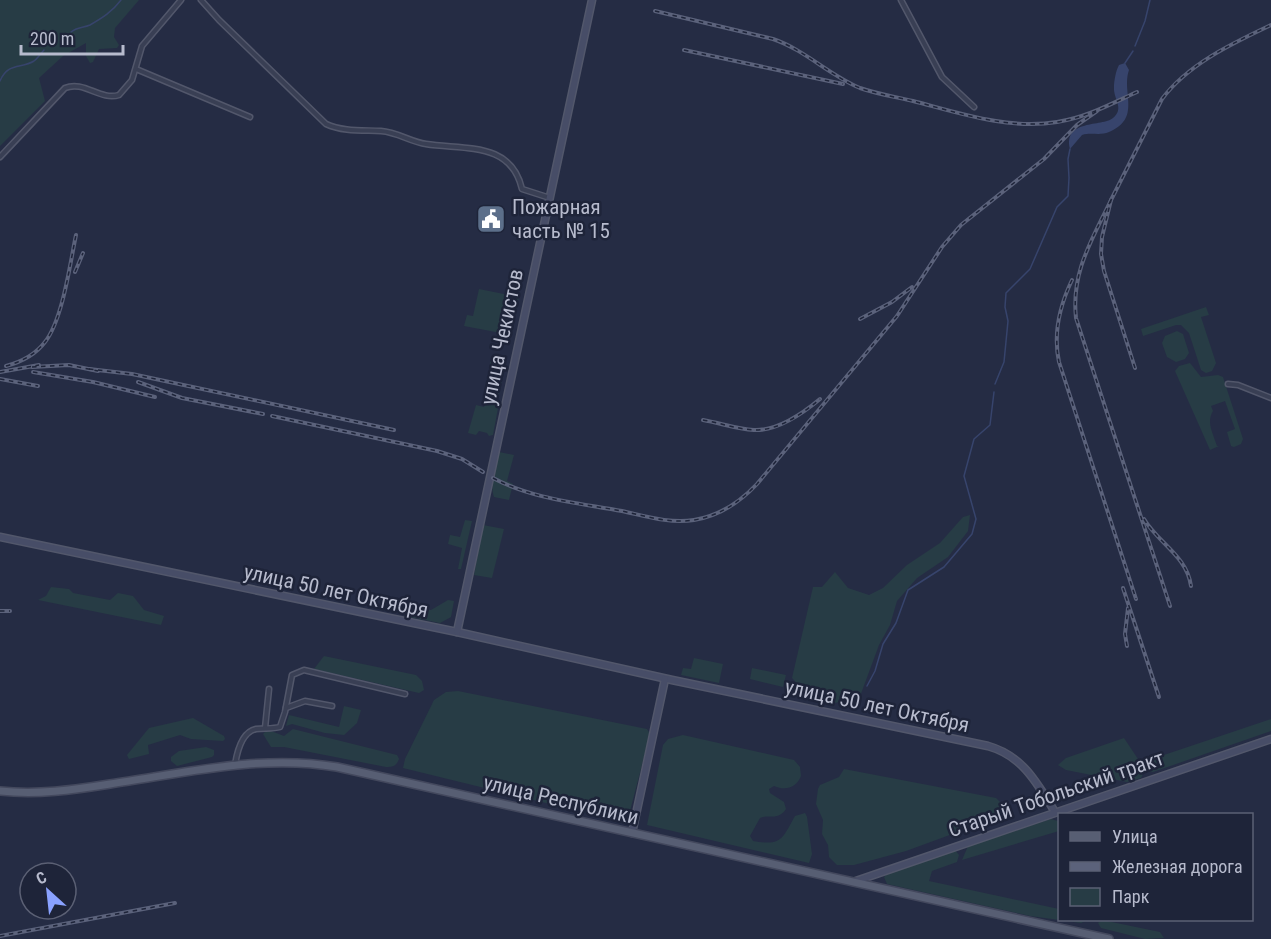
<svg xmlns="http://www.w3.org/2000/svg" width="1271" height="939" viewBox="0 0 1271 939" font-family="'Roboto Condensed',sans-serif">
<style>
.green{fill:#273c45}
.water{fill:#37446c}
.lines{fill:none;stroke-linecap:round;stroke-linejoin:round}
.stream{stroke:#37446c;stroke-width:1.5}
.minor-casing{stroke:#52576b;stroke-width:7}
.secondary-casing{stroke:#52576b;stroke-width:9}
.primary-casing{stroke:#43485d;stroke-width:10}
.minor{stroke:#393f54;stroke-width:4}
.secondary{stroke:#474d67;stroke-width:6}
.primary{stroke:#575e73;stroke-width:7}
.rail-casing{stroke:#5b627b;stroke-width:4}
.rail{stroke:#1e2439;stroke-width:1.5;stroke-dasharray:4.5;stroke-linecap:butt}
.labels{text-anchor:middle;dominant-baseline:central;stroke-width:5;stroke-linejoin:round;paint-order:stroke}
.poi-label{font-size:21px;fill:#b7bbcd;stroke:#1e2439;text-anchor:start}
.street-label{font-size:21px;fill:#b7bbcd;stroke:#1e2439}
</style>
<rect width="100%" height="100%" fill="#252c44"/>
<g class="green">
<polygon points="0,0 139,0 115,28 114,37 119,45 117,48 99,49 93,62 90,63 86,56 86,43 63,56 39,78 45,101 0,146"/>
<polygon points="479,289 519,297 511,335 464,326 467,315 473,316"/>
<polygon points="1206,307 1209,315 1201,317 1216,363 1212,371 1206,373 1201,370 1189,333 1181,325 1176,325 1143,336 1141,329"/>
<polygon points="1177,331 1183,334 1189,353 1185,359 1176,362 1167,357 1162,343 1165,336"/>
<path d="M492 360 506 363 498 398 493 395C488 385 491 373 490 362Z"/>
<path d="M1190 363 1201 377 1218 375 1223 377 1243 439 1241 444 1234 447 1231 446 1227 432 1235 429 1225 401 1211 406 1213 411C1206 422 1213 433 1217 446H1219L1210 450 1175 371 1179 366Z"/>
<polygon points="491,400 499,403 493,435 489,436 487,433 479,431 476,435 468,433 476,405 484,407 486,403"/>
<path d="M499 452 514 455 507 481 513 484 509 500 494 497C489 483 496 466 499 452Z"/>
<polygon points="970,515 968,531 948,557 917,578 897,601 890,625 879,645 859,699 834,703 811,698 792,678 813,587 822,587 835,572 848,588 869,595 883,588 907,565 940,543 963,517"/>
<polygon points="465,520 472,521 461,569 458,569 462,548 448,544 450,535 460,537"/>
<polygon points="483,525 504,529 492,578 474,575"/>
<polygon points="51,587 69,589 73,593 110,600 118,593 133,596 144,610 164,616 161,625 38,600 46,596"/>
<polygon points="448,600 454,601 451,617 440,623 410,617 409,613 411,606 431,610"/>
<polygon points="324,656 416,675 422,681 424,690 419,693 314,669"/>
<polygon points="694,658 723,664 719,683 681,675 683,668 691,669"/>
<polygon points="752,668 786,675 783,687 750,679"/>
<polygon points="458,691 647,729 650,734 630,811 620,821 403,768 405,759 434,700 446,692"/>
<polygon points="344,706 361,710 357,723 344,735 325,733 292,724 286,726 289,715 339,727"/>
<polygon points="193,718 224,736 225,739 223,741 191,739 180,735 148,745 149,754 129,759 127,755 149,728"/>
<polygon points="1271,719 1271,731 1153,772 1148,771 1146,763 1149,760"/>
<path d="M293 729 397 755 399 759C396 766 394 767 386 767L284 747H271L263 734 266 731H271L284 736Z"/>
<path d="M683 735 794 760 800 767 801 776C796 788 786 791 774 786L769 789 770 793 784 802 786 809C778 821 769 814 760 818L750 836 753 841C782 846 782 839 795 816L805 813 807 817 812 854 809 863 647 825 663 745 668 739Z"/>
<polygon points="1124,738 1140,762 1144,772 1141,778 1127,782 1066,770 1058,765 1066,758"/>
<polygon points="206,747 214,750 214,755 212,757 177,766 171,761 171,757 179,751"/>
<polygon points="844,769 996,798 1000,802 1001,814 996,818 906,851 854,865 837,865 829,857 828,845 822,834 823,820 816,804 818,789 820,785 839,777"/>
<polygon points="1051,819 1058,821 1059,831 962,860 968,846"/>
<polygon points="955,850 959,855 957,862 932,871 929,881 1059,909 1060,920 1087,920 1081,923 1030,916 887,884 884,877 887,874"/>
<polygon points="1102,920 1160,932 1164,938 1145,939 1101,928 1098,923"/>
</g>
<path class="water" d="M1125 63 1129 70C1121 93 1142 118 1109 132 1100 136 1091 132 1082 135L1070 149C1063 119 1102 127 1113 118 1125 108 1113 99 1114 87 1114 81 1116 70 1119 65Z"/>
<g class="lines">
<g class="stream">
<path d="M71 32C77 27 83 28 90 25 102 18 112 12 121 0"/>
<polyline points="1135,46 1145,21 1150,0"/>
<polyline points="1125,63 1133,51"/>
<path d="M0 81C8 62 21 69 34 61 37 59 41 53 44 50"/>
<polyline points="995,384 1004,362 1008,321 1005,307 1006,293 1030,269 1057,207 1068,196 1069,178 1068,159 1070,149"/>
<polyline points="867,686 875,671 883,644 896,623 908,590 944,567 972,534 976,519 964,476 974,439 990,425 994,392"/>
</g>
<g class="minor-casing">
<g id="minor">
<path d="M201 0 219 20 326 124C343 132 364 130 381 131 397 132 411 142 426 144 464 150 511 141 522 189L550 198"/>
<polyline points="901,0 942,77 974,107"/>
<polyline points="136,69 250,117"/>
<path d="M0 157 65 88C84 80 100 101 119 95L132 80 142 46 181 0"/>
<polyline points="1228,384 1238,385 1271,398"/>
<polyline points="286,708 305,701 332,706"/>
<polyline points="265,728 269,689"/>
<path d="M235 765C237 752 242 732 256 729 264 728 273 729 280 727L285 712 292 675 304 670 405 694"/>
</g>
</g>
<g class="secondary-casing">
<g id="secondary">
<path d="M0 537 457 632 672 680 988 746C1023 756 1037 783 1055 812"/>
<polyline points="457,632 592,0"/>
<polyline points="632,833 665,679"/>
<polyline points="853,882 1271,739"/>
</g>
</g>
<g class="primary-casing">
<path id="primary" d="M0 791C37 795 73 790 110 784 185 773 261 754 337 767L1109 939"/>
</g>
<use href="#minor" class="minor"/>
<use href="#secondary" class="secondary"/>
<use href="#primary" class="primary"/>
<g class="rail-casing">
<g id="rail">
<path d="M655 11 773 39C805 50 829 75 860 88 877 94 896 97 913 101 959 113 1009 130 1057 122 1085 118 1111 104 1137 92"/>
<polyline points="684,50 843,84"/>
<path d="M1111 200C1092 240 1071 272 1076 318L1170 606"/>
<polyline points="75,272 83,253"/>
<path d="M1072 280C1060 305 1053 334 1059 362L1136 599"/>
<polyline points="860,319 892,302 912,287"/>
<path d="M6 366C21 362 36 354 45 342 63 319 70 263 76 235"/>
<polyline points="32,367 69,365 98,371"/>
<path d="M1135 368 1104 271 1101 254 1102 237 1111 200 1162 99C1188 64 1233 43 1271 25"/>
<polyline points="89,369 132,374 394,430"/>
<polyline points="0,372 39,365"/>
<polyline points="33,372 93,382 155,397"/>
<polyline points="0,379 38,386"/>
<polyline points="138,382 182,398 263,414"/>
<polyline points="272,416 437,451 462,459 483,472"/>
<path d="M703 420C720 423 737 429 754 430 778 431 802 414 820 399"/>
<path d="M493 478C532 499 579 503 622 511 645 516 670 524 694 520 719 516 740 502 757 484L897 316 942 247 961 225 1044 159 1077 125 1097 111"/>
<path d="M1144 519C1158 543 1187 556 1191 586"/>
<polyline points="1123,588 1159,697"/>
<polyline points="0,611 10,611"/>
<polyline points="1127,646 1125,634 1128,608"/>
<polyline points="0,936 175,903"/>
</g>
</g>
<use href="#rail" class="rail"/>
</g>
<defs>
<g id="civic-square" transform="scale(1.5)"><rect x="-9" y="-9" width="18" height="18" rx="4" fill="#5c6f8a" stroke="#1e2439"/><path d="M-.6-6.5H3V-4.5H.6V-3L4-1V1h2V6H-6V1h2V-1L-.6-3ZM-1.2 2.5V6h2.4V2.5Z" fill="#fff"/></g>
</defs>
<g fill-rule="evenodd">
<use href="#civic-square" x="491" y="219"/>
</g>
<g class="labels">
<g class="poi-label">
<text x="512" y="207">Пожарная<tspan x="512" dy="24">часть № 15</tspan></text>
</g>
<g class="street-label">
<text transform="translate(502 337) rotate(-78)">улица Чекистов</text>
<text transform="translate(336 591) rotate(12)">улица 50 лет Октября</text>
<text transform="translate(877 706) rotate(12)">улица 50 лет Октября</text>
<text transform="translate(1056 794) rotate(-19)">Старый Тобольский тракт</text>
<text transform="translate(561 800) rotate(13)">улица Республики</text>
</g>
</g>
<rect x="1058" y="813" width="195" height="108" fill="#1e2439" stroke="#5b6074" stroke-width="1.5"/>
<rect x="1070" y="832" width="30" height="9" fill="#575e73" stroke="#5b6074" stroke-width="1.5"/>
<text x="1112" y="843" font-size="18" fill="#b7bbcd">Улица</text>
<rect x="1070" y="862" width="30" height="9" fill="#5b627b" stroke="#5b6074" stroke-width="1.5"/>
<text x="1112" y="873" font-size="18" fill="#b7bbcd">Железная дорога</text>
<rect x="1070" y="888" width="30" height="18" fill="#273c45" stroke="#5b6074" stroke-width="1.5"/>
<text x="1112" y="903" font-size="18" fill="#b7bbcd">Парк</text>
<g transform="translate(48 891) rotate(333)"><circle r="28" fill="#1e2439" stroke="#5b6074" stroke-width="1.5"/>
<path d="M0-4.5L10 22L0 15L-10 22Z" fill="#8aa2ff"/>
<text y="-9" font-size="16" font-weight="bold" text-anchor="middle" fill="#b7bbcd">С</text>
</g>
<path d="M21 45v9h102v-9" fill="none" stroke="#b7bbcd" stroke-width="3"/>
<text x="30" y="45" font-size="18" fill="#b7bbcd" stroke="#1e2439" stroke-width="4.5" paint-order="stroke">200 m</text>
</svg>
